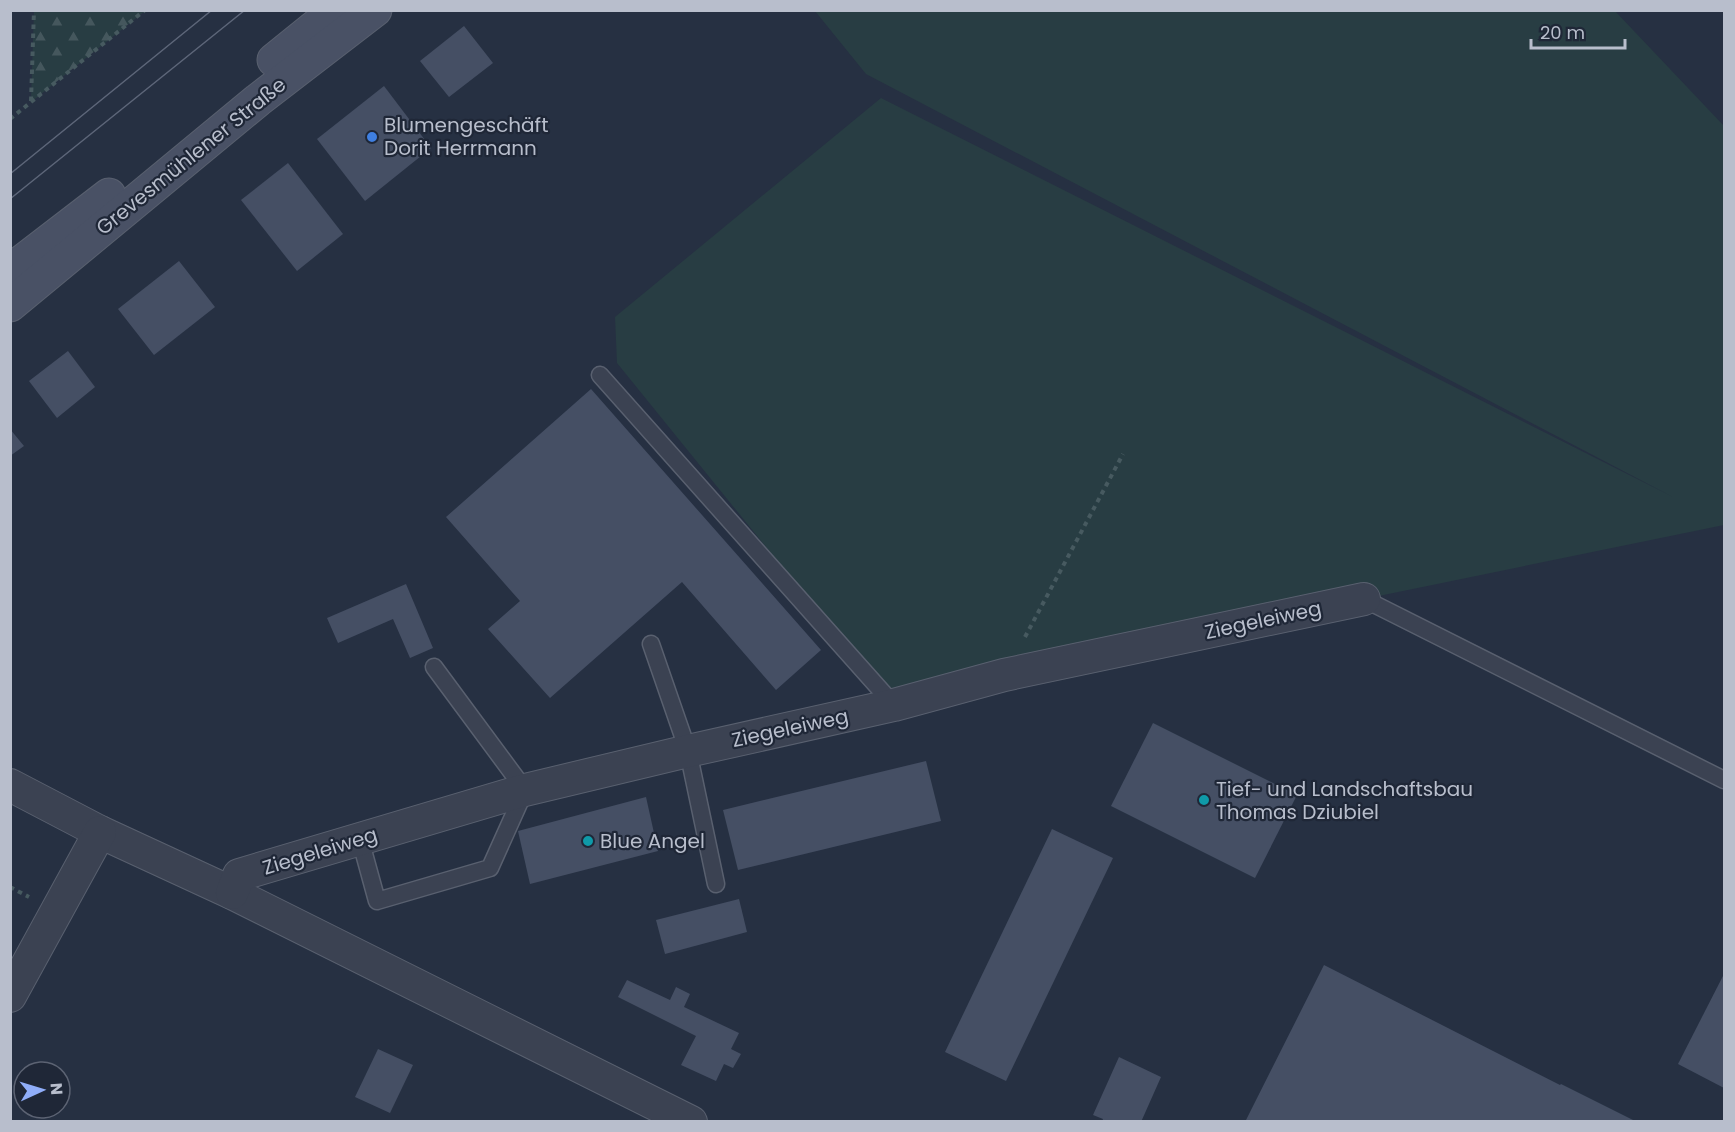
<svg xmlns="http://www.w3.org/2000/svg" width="1735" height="1132" viewBox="0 0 1735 1132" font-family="Poppins,sans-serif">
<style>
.green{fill:#283d43}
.forest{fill:url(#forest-firs)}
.building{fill:#454f64}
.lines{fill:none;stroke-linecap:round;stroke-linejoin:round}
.lane-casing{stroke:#59606f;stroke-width:19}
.street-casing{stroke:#59606f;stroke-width:34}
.secondary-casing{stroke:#59606f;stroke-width:35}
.path{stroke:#475a60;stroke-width:4;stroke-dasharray:4.5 4.5;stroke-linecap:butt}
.lane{stroke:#3b4252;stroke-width:16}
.street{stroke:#3b4252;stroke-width:32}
.secondary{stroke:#495165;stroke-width:33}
.tram{stroke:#5d6679;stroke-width:1.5}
.shop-dot{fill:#3f7fe0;stroke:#1f2737;stroke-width:2}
.culture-dot{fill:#0f9aa8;stroke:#1f2737;stroke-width:2}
.labels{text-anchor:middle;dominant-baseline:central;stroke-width:4.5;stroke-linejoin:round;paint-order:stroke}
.poi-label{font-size:20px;fill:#b8becc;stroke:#1f2737;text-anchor:start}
.street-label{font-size:20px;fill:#b8becc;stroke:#1f2737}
</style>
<defs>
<pattern id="forest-firs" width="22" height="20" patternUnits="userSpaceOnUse" patternTransform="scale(1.5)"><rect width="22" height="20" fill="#283d43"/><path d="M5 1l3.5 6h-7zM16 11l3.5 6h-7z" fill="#45575d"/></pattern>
</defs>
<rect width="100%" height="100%" fill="#263042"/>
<polygon class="green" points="815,11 1615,11 1724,126 1724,525 1364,599 894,705 617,363 615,317 881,98 1673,497 866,74"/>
<polygon class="forest" points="34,11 34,10 145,11 31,102"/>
<g class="building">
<polygon points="464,26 493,63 449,97 420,61"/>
<polygon points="384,86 431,148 365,201 317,139"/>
<polygon points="288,163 343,234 297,271 241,200"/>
<polygon points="179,261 215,307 154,355 118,309"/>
<polygon points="68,351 95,387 57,418 29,381"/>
<polygon points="591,389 821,650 776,690 682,582 550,698 488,629 520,601 446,517"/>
<polygon points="10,429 24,446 10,456"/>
<polygon points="406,584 433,648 410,658 393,619 338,643 327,618"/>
<polygon points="1153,723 1297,795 1255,878 1111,806"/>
<polygon points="926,761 941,821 738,870 723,810"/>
<polygon points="646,797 658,851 530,884 518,831"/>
<polygon points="1052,829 1113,858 1006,1081 945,1052"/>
<polygon points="739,899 747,932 665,954 656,920"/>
<polygon points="1324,965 1560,1085 1561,1084 1637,1122 1245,1122"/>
<polygon points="1724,974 1724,1088 1678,1064"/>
<polygon points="627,980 670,1000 676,987 690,994 684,1007 739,1033 731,1049 741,1054 733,1068 724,1064 716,1081 681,1065 696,1036 618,997"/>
<polygon points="378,1049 413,1065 390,1113 355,1097"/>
<polygon points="1119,1057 1161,1077 1141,1122 1102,1122 1103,1119 1093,1115"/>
</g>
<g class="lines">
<g class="lane-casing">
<g id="lane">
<polyline points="600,375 894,705"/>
<polyline points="1364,599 1724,780"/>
<polyline points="651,644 688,751 716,884"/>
<polyline points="360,839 377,901 490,868 525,790 434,667"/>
</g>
</g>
<g class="street-casing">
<g id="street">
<polyline points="10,785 100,832 232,893 691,1122"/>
<polyline points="232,893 239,875 525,790 688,751 894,705 1004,675 1364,599"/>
<polyline points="10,996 100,832"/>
</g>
</g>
<g class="secondary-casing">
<g id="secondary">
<polyline points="274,60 336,10"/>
<polyline points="10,271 109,195"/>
<polyline points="10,305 258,100 375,10"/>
</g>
</g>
<g class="path">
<polyline points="31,101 34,10"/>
<polyline points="10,119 145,10"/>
<polyline points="1025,637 1123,454"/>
<polyline points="10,887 29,897"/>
</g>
<use href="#lane" class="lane"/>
<use href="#street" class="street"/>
<use href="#secondary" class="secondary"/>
<g class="tram">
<polyline points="10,174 212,10"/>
<polyline points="10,199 245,10"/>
</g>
</g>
<circle class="shop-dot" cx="372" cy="137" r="6"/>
<g class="culture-dot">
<circle cx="1204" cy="800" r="6"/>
<circle cx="588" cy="841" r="6"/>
</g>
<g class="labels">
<g class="poi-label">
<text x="384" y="125">Blumengeschäft<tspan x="384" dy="23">Dorit Herrmann</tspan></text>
<text x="1216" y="789">Tief- und Landschaftsbau<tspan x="1216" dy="23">Thomas Dziubiel</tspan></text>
<text x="600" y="841">Blue Angel</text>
</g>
<g class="street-label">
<text transform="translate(191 156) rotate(-39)">Grevesmühlener Straße</text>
<text transform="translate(1263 620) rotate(-12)">Ziegeleiweg</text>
<text transform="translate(790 728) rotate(-12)">Ziegeleiweg</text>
<text transform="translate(320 851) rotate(-17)">Ziegeleiweg</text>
</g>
</g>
<rect width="1735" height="1132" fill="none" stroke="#b8becc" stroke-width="24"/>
<g transform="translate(42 1090) rotate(86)"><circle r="28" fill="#1f2737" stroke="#5c6373" stroke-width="1.5"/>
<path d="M0-4.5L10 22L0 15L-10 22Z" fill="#90aef9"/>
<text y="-9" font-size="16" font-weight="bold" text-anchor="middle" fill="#b8becc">N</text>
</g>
<path d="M1531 39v9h94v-9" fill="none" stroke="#b8becc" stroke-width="3"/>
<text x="1540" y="39" font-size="18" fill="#b8becc" stroke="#1f2737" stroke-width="4.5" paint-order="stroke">20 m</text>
</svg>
